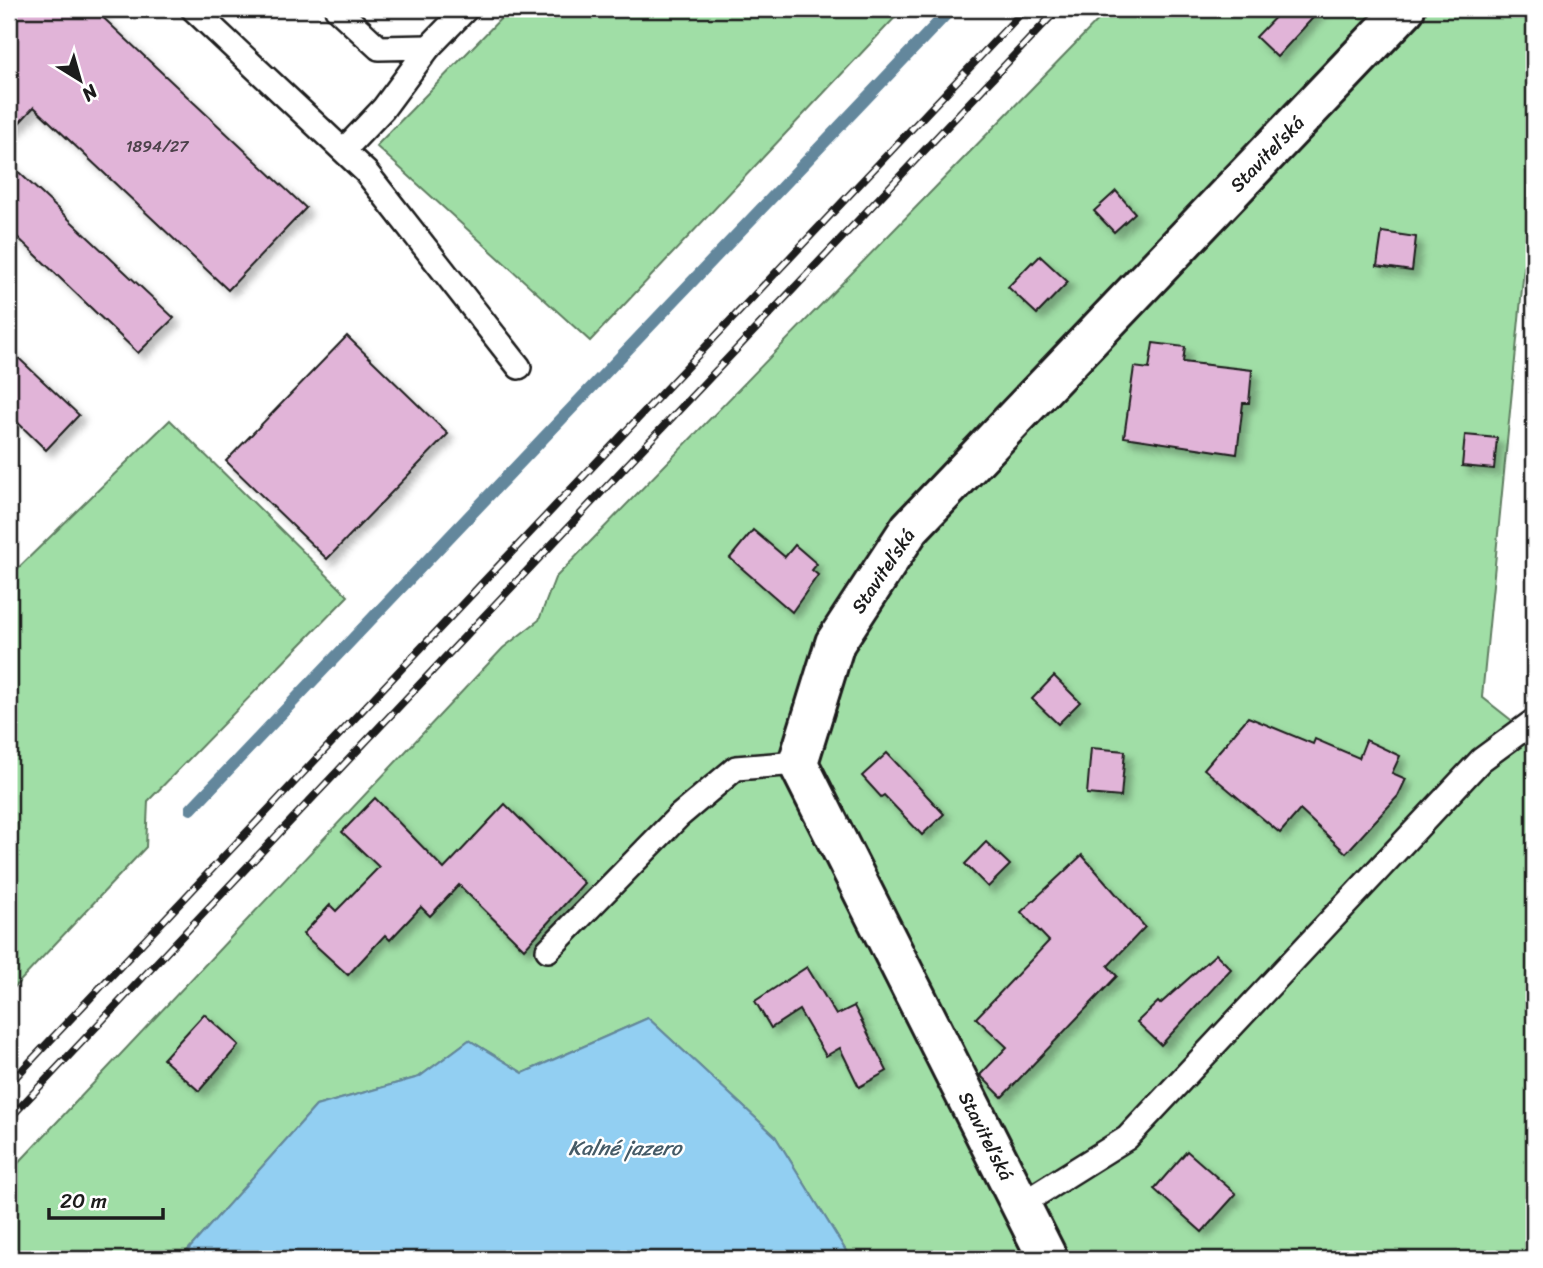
<svg xmlns="http://www.w3.org/2000/svg" width="1543" height="1268" viewBox="0 0 1543 1268" font-family="Sriracha,sans-serif">
<style>
.green{fill:#a0dea6;stroke:#5e7d61;stroke-width:2}
.water{fill:#92cff2;stroke:#63879c;stroke-width:2}
.lines{fill:none;stroke-linecap:round;stroke-linejoin:round}
.stream{stroke:#63879c;stroke-width:12}
.building{fill:#e1b4d8;stroke:#1c1c1c;stroke-width:2;filter:url(#shadow)}
.service-casing{stroke:#1c1c1c;stroke-width:28}
.minor-casing{stroke:#1c1c1c;stroke-width:44}
.service{stroke:#fff;stroke-width:23}
.minor{stroke:#fff;stroke-width:38}
.rail-casing{stroke:#1c1c1c;stroke-width:8}
.rail{stroke:#fff;stroke-width:5;stroke-dasharray:16;stroke-linecap:butt}
.labels{text-anchor:middle;dominant-baseline:central;stroke-width:5;stroke-linejoin:round;paint-order:stroke}
.number-label{font-size:16px;fill:#4d424b}
.street-label{font-size:19px;fill:#1c1c1c;stroke:#fff}
.water-label{font-size:21px;font-style:italic;fill:#455b67;stroke:#fff}
</style>
<defs>
<filter id="shadow"><feDropShadow dx="6" dy="6" stdDeviation="3.5" flood-color="#0004"/></filter>
</defs>
<rect width="100%" height="100%" fill="#fff"/>
<filter id="ink" filterUnits="userSpaceOnUse"><feTurbulence type="fractalNoise" baseFrequency=".0143" numOctaves="2"/><feDisplacementMap in="SourceGraphic" scale="14" xChannelSelector="R" yChannelSelector="G"/><feConvolveMatrix kernelMatrix="1 2 1 2 8 2 1 2 1" color-interpolation-filters="sRGB"/></filter>
<g filter="url(#ink)">
<g class="green">
<polygon points="510,9 903,9 590,341 376,146"/>
<polygon points="1109,9 1534,9 1534,166 1482,697 1534,738 1534,1259 851,1259 775,1136 648,1018 523,1073 469,1040 419,1077 316,1106 180,1259 9,1259 9,1173 503,648 539,620 555,578"/>
<polygon points="170,420 348,596 148,801 146,847 9,993 9,577"/>
</g>
<polygon class="water" points="648,1018 775,1136 851,1259 180,1259 316,1106 419,1077 469,1040 523,1073"/>
<g class="lines">
<polyline class="stream" points="191,809 951,9"/>
</g>
<g class="building">
<polygon points="9,9 94,9 306,208 228,290 34,107 9,134"/>
<polygon points="1283,9 1321,9 1277,57 1256,37"/>
<polygon points="9,163 174,318 138,353 9,229"/>
<polygon points="1116,191 1135,213 1114,232 1094,211"/>
<polygon points="1382,232 1416,237 1412,271 1377,266"/>
<polygon points="1040,256 1068,282 1037,314 1008,287 1032,262 1033,263"/>
<polygon points="347,336 448,434 327,559 226,461"/>
<polygon points="1153,343 1185,347 1183,362 1252,370 1249,403 1243,403 1237,454 1124,437 1134,367 1149,369"/>
<polygon points="9,349 79,415 46,450 9,414"/>
<polygon points="1465,435 1497,438 1494,469 1462,466"/>
<polygon points="753,530 785,557 795,545 817,564 812,570 818,575 792,612 730,558"/>
<polygon points="1054,676 1080,702 1058,724 1032,699"/>
<polygon points="1248,717 1313,744 1315,739 1359,758 1366,740 1400,756 1392,773 1406,779 1398,796 1346,853 1300,810 1280,833 1204,769"/>
<polygon points="1091,748 1125,751 1121,797 1087,794"/>
<polygon points="887,753 944,814 922,835 884,795 881,797 862,776"/>
<polygon points="375,798 444,869 505,804 584,883 524,949 459,885 430,916 421,907 390,940 385,935 348,975 303,934 330,905 336,911 379,867 342,832"/>
<polygon points="986,842 1010,865 988,887 965,864"/>
<polygon points="1082,855 1145,927 1108,966 1117,976 1002,1097 980,1075 1007,1047 976,1018 1049,941 1021,912"/>
<polygon points="1216,954 1231,969 1161,1045 1137,1022 1158,1002 1160,1004"/>
<polygon points="807,967 836,1015 854,1006 887,1071 859,1087 840,1048 826,1056 799,1010 771,1028 755,1001"/>
<polygon points="204,1014 239,1045 199,1091 163,1059"/>
<polygon points="1187,1151 1236,1194 1202,1232 1154,1189"/>
</g>
<g class="lines">
<g class="service-casing">
<g id="service">
<polyline points="193,9 366,172 519,367"/>
<polyline points="337,9 379,48 429,47 383,109 344,150"/>
<polyline points="429,47 466,9"/>
<polyline points="548,950 679,816 736,768 798,763"/>
<polyline points="1020,1205 1127,1138 1481,760 1534,721"/>
</g>
</g>
<g class="minor-casing">
<polyline id="minor" points="1048,1259 798,763 835,643 910,528 1405,9"/>
</g>
<use href="#service" class="service"/>
<use href="#minor" class="minor"/>
<g class="rail-casing">
<g id="rail">
<polyline points="9,1084 1025,9"/>
<polyline points="9,1119 1058,9"/>
</g>
</g>
<use href="#rail" class="rail"/>
</g>
</g>
<g class="labels">
<g class="number-label">
<text x="157" y="146">1894/27</text>
</g>
<g class="street-label">
<text transform="translate(1267 154) rotate(-46)">Staviteľská</text>
<text transform="translate(883 571) rotate(-56)">Staviteľská</text>
<text transform="translate(986 1136) rotate(63)">Staviteľská</text>
</g>
<g class="water-label">
<text x="625" y="1148">Kalné jazero</text>
</g>
</g>
<rect width="1543" height="1268" fill="none" stroke="#fff" stroke-width="35"/>
<rect x="18" y="18" width="1508" height="1233" fill="none" stroke="#1c1c1c" stroke-width="2.5" filter="url(#ink)"/>
<g transform="translate(80 80) rotate(143)" stroke="#ffffff" stroke-width="5" paint-order="stroke">
<path d="M0-5L12 26L0 18L-12 26Z" fill="#1c1c1c"/>
<text y="-10" font-size="19" font-weight="bold" text-anchor="middle" fill="#1c1c1c">N</text>
</g>
<path d="M49 1208v10h114v-10" fill="none" stroke="#1c1c1c" stroke-width="3.5"/>
<text x="60" y="1208" font-size="21" fill="#1c1c1c" stroke="#ffffff" stroke-width="5" paint-order="stroke">20 m</text>
</svg>
